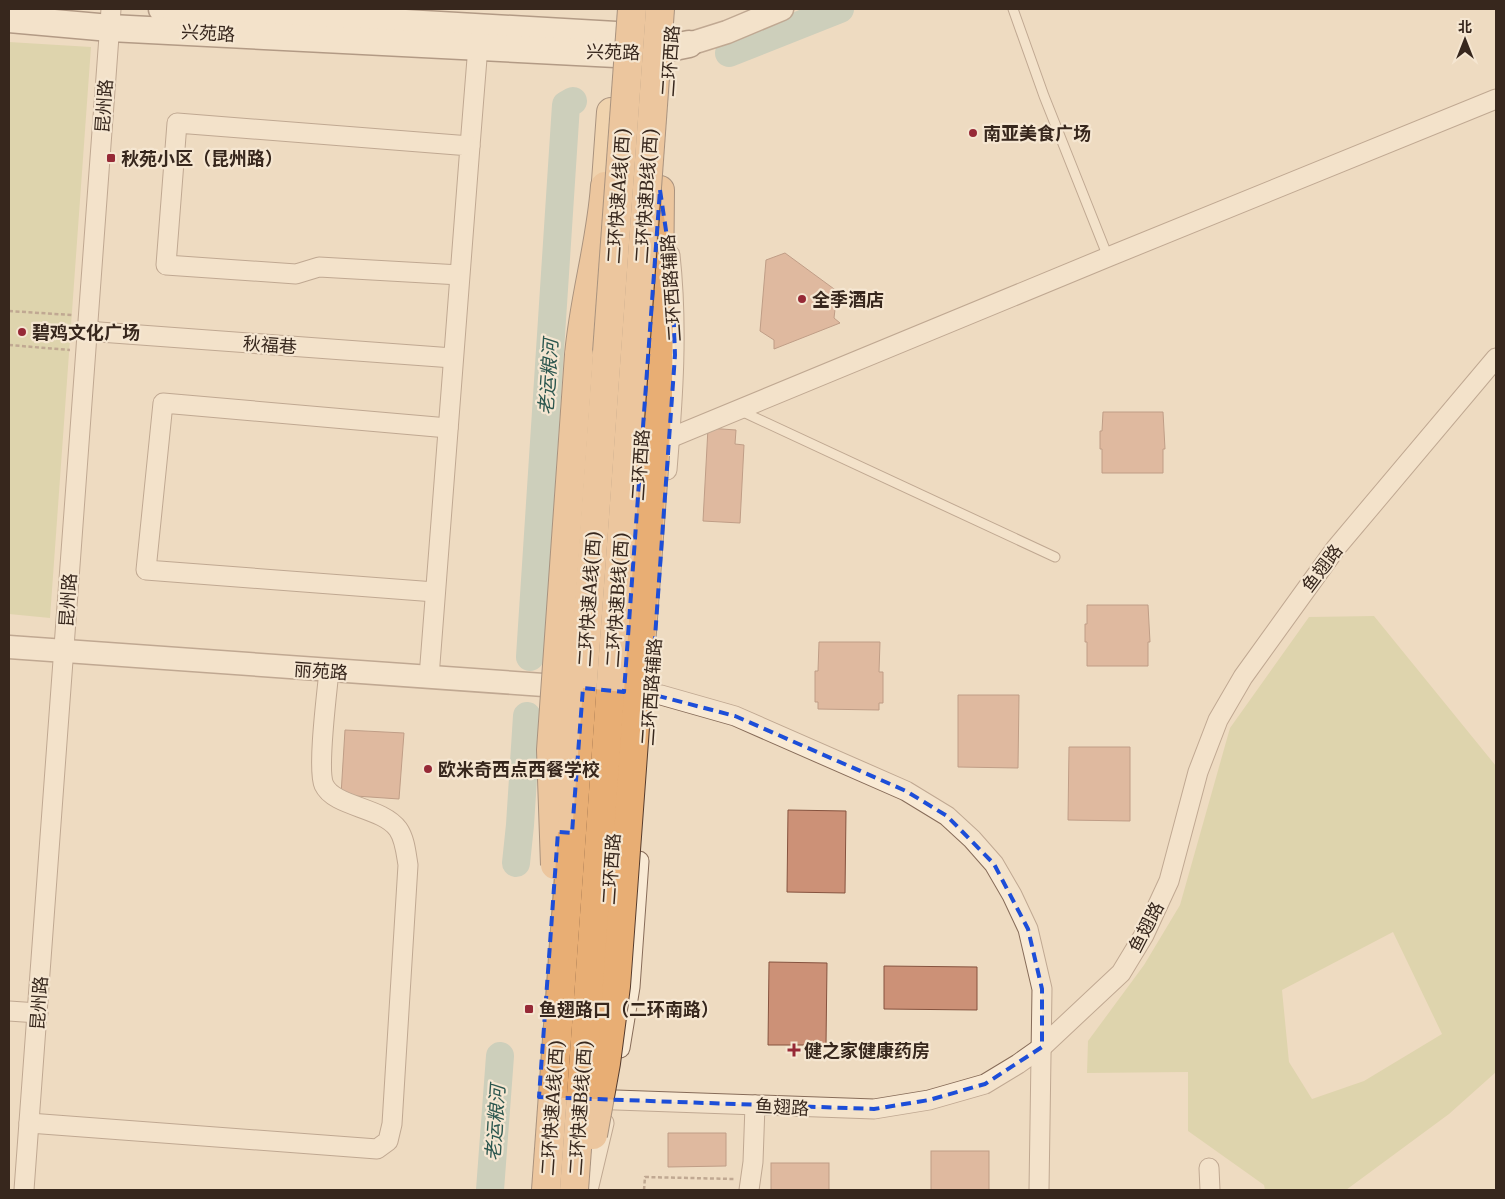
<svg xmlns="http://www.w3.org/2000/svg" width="1505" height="1199" viewBox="0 0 1505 1199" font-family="Merriweather,'Noto Sans SC',serif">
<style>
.green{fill:#cbcc95;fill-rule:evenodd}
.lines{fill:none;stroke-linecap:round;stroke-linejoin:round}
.river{stroke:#a4c0b4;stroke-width:28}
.building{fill:#cc9177;stroke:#86533f}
.service-casing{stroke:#876c59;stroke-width:11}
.minor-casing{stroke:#876c59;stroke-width:21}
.tertiary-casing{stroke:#876c59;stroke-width:25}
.secondary-casing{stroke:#694d3c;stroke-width:29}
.primary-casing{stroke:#553b2d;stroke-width:30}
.trunk-casing{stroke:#553b2d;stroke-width:30}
.path{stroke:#876c59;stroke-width:2.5;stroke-dasharray:4 2.5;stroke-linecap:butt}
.service{stroke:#f9ead4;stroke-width:9}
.minor{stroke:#f9ead4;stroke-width:19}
.tertiary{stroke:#f9ead4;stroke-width:22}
.secondary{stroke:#f9ead4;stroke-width:26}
.primary{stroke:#f1cb98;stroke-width:28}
.trunk{stroke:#e8ae74;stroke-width:28}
.trunk-bridge-casing{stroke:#553b2d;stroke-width:30;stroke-linecap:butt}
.trunk-bridge{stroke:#e8ae74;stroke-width:28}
.marked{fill:none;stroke:#1d4ed8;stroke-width:4;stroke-dasharray:10 6;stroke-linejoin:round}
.poi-dot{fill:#962936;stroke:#f5e6d1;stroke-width:2}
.labels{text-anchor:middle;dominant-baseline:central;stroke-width:4.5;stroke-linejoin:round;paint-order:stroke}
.street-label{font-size:18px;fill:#37271d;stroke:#f5e6d1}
.poi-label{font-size:18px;font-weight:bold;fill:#37271d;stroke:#f5e6d1;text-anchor:start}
.water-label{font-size:19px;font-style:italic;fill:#2c574f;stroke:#f5e6d1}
</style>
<rect width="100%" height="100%" fill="#eedbc1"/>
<g class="green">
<polygon points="9,42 91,47 50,618 9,614"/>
<path d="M1374 616 1496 766V1072L1449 1114 1346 1190H1265L1264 1185 1188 1131V1072L1087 1073 1088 1041 1144 965 1180 905 1230 728 1309 617ZM1393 932 1442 1034 1364 1081 1312 1099 1289 1062 1282 990Z"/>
</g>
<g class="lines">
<g class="river">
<polyline points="729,53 840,9"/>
<polyline points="530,657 566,105 573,101"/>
<polyline points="516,863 520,825 527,716"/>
<polyline points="490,1190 500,1056"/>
</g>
</g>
<g class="building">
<polygon points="785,253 845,297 836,301 834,318 840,323 774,349 774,340 760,331 766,260"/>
<polygon points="1103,412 1163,412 1165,449 1163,449 1163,473 1102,473 1102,449 1100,449 1100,431 1102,431"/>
<polygon points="708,428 736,430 735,444 744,445 740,523 703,521"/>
<polygon points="1087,605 1148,605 1150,642 1148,642 1148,666 1087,666 1087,642 1085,642 1085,624 1087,624"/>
<polygon points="819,642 880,642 879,672 883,672 883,703 879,703 879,710 818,709 818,702 815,702 815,671 818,671"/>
<polygon points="958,695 1019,695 1018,768 958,767"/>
<polygon points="345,730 404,733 399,799 341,795"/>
<polygon points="1069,747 1130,747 1130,821 1068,820"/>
<polygon points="788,810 846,811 845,893 787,892"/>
<polygon points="769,962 827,963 826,1045 768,1045"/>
<polygon points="884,966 977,967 977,1010 884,1009"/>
<polygon points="668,1133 726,1133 726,1166 668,1167"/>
<rect x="931" y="1151" width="58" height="39"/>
<rect x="771" y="1163" width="58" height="27"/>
</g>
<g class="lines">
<g class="service-casing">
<g id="service">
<polyline points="1013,9 1044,96 1108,257"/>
<polyline points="741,411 1055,557"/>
</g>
</g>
<g class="minor-casing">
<g id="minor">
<polyline points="470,146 478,46"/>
<polyline points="86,331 453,358"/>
<polyline points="670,438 1108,257 1496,99"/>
<path d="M667 470C673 397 678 328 670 255"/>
<polyline points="435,592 146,570 163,403 448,428"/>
<polyline points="429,677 470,146 177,123 166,265 296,274 319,267 460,275"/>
<polyline points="633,693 661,695 735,716 906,791 947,816 972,839 994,864 1012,895 1028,929 1042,989 1039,1190"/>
<polyline points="9,1011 38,1013"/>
<polyline points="620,1048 630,987 639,861"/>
<polyline points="588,1099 874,1109 929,1100 985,1084 1018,1064 1042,1047 1121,973 1144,935 1169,881 1198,772 1218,720 1243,677 1336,548 1496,358"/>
<path d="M29 1123 377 1149 388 1141 392 1124 408 865C406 853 405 839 398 829 382 807 334 807 324 785 317 770 327 692 329 671"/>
<polyline points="1209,1168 1210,1190"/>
<polyline points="24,1190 111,9"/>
<polyline points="588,1190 604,1123"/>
<polyline points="749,1190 753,1162 755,1105"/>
</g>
</g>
<g class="tertiary-casing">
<g id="tertiary">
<polyline points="689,44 727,32 782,9"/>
<polyline points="9,647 572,687"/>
</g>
</g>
<g class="secondary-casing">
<g id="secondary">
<polyline points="162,9 616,35 651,38"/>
<polyline points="9,19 110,28 635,55 689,44"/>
</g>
</g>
<g class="primary-casing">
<polyline id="primary" points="604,209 611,112"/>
</g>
<g class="trunk-casing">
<g id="trunk">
<path d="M579 355C584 298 601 243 605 186"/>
<polyline points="655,455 658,396 660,190"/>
</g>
</g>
<g class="path">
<polyline points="9,311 72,315"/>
<polyline points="9,345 70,350"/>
<polyline points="644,1190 645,1177 735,1179"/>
</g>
<use href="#service" class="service"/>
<use href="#minor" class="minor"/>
<use href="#tertiary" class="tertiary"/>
<use href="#secondary" class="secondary"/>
<use href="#primary" class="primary"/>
<use href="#trunk" class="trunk"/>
<g class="trunk-bridge-casing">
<g id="trunk-bridge">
<polyline points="555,865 551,750 579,355"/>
<polyline points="593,1135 606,1063 616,986 655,455"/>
<polyline points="546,1190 632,9"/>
<polyline points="574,1190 660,9"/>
</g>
</g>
<use href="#trunk-bridge" class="trunk-bridge"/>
</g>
<path d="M0 0H1505V1199H0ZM660 190 672 271 675 355 651 694 735 716 906 791 947 816 994 864 1028 929 1042 989V1047L985 1084 929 1100 874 1109 539 1097 558 832 572 833 583 688 624 692Z" fill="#eedbc1" fill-opacity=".55" fill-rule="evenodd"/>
<path class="marked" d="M660 190 672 271 675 355 651 694 735 716 906 791 947 816 994 864 1028 929 1042 989V1047L985 1084 929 1100 874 1109 539 1097 558 832 572 833 583 688 624 692Z"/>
<g class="poi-dot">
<circle cx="973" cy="133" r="5"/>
<rect x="106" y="153" width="10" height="10" rx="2.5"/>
<circle cx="802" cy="299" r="5"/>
<circle cx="22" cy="332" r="5"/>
<circle cx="428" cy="769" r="5"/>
<rect x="524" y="1004" width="10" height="10" rx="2.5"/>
<path d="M791.5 1042.5h5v5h5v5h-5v5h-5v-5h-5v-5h5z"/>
</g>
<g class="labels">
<g class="street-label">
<text transform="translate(208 33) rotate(3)">兴苑路</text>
<text transform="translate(613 52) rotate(1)">兴苑路</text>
<text transform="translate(670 61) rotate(-86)">二环西路</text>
<text transform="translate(104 106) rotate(-86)">昆州路</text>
<text transform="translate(618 196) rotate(-86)">二环快速A线(西)</text>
<text transform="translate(646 196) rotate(-86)">二环快速B线(西)</text>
<text transform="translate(671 288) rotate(-94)">二环西路辅路</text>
<text transform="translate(270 345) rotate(4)">秋福巷</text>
<text transform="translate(640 465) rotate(-86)">二环西路</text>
<text transform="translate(1322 568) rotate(-53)">鱼翅路</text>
<text transform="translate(589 599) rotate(-86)">二环快速A线(西)</text>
<text transform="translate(68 600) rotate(-86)">昆州路</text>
<text transform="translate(617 600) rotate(-86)">二环快速B线(西)</text>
<text transform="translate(321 671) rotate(4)">丽苑路</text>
<text transform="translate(651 692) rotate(-86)">二环西路辅路</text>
<text transform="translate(611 869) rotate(-86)">二环西路</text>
<text transform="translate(1146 927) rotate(-63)">鱼翅路</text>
<text transform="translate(39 1003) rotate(-86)">昆州路</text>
<text transform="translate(782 1107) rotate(3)">鱼翅路</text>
<text transform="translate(552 1108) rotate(-86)">二环快速A线(西)</text>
<text transform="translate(580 1108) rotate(-86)">二环快速B线(西)</text>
</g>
<g class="poi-label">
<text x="983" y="133">南亚美食广场</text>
<text x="121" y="158">秋苑小区（昆州路）</text>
<text x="812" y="299">全季酒店</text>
<text x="32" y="332">碧鸡文化广场</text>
<text x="438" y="769">欧米奇西点西餐学校</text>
<text x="539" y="1009">鱼翅路口（二环南路）</text>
<text x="804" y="1050">健之家健康药房</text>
</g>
<g class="water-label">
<text transform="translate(548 377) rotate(-86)">老运粮河</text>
<text transform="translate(495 1123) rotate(-86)">老运粮河</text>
</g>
</g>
<rect width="1505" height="1199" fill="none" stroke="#37271d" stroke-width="20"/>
<g transform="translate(1465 40)" stroke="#f5e6d1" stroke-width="4" paint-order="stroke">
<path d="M0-4L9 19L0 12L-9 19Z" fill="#37271d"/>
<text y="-8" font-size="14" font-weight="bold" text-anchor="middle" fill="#37271d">北</text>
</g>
</svg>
